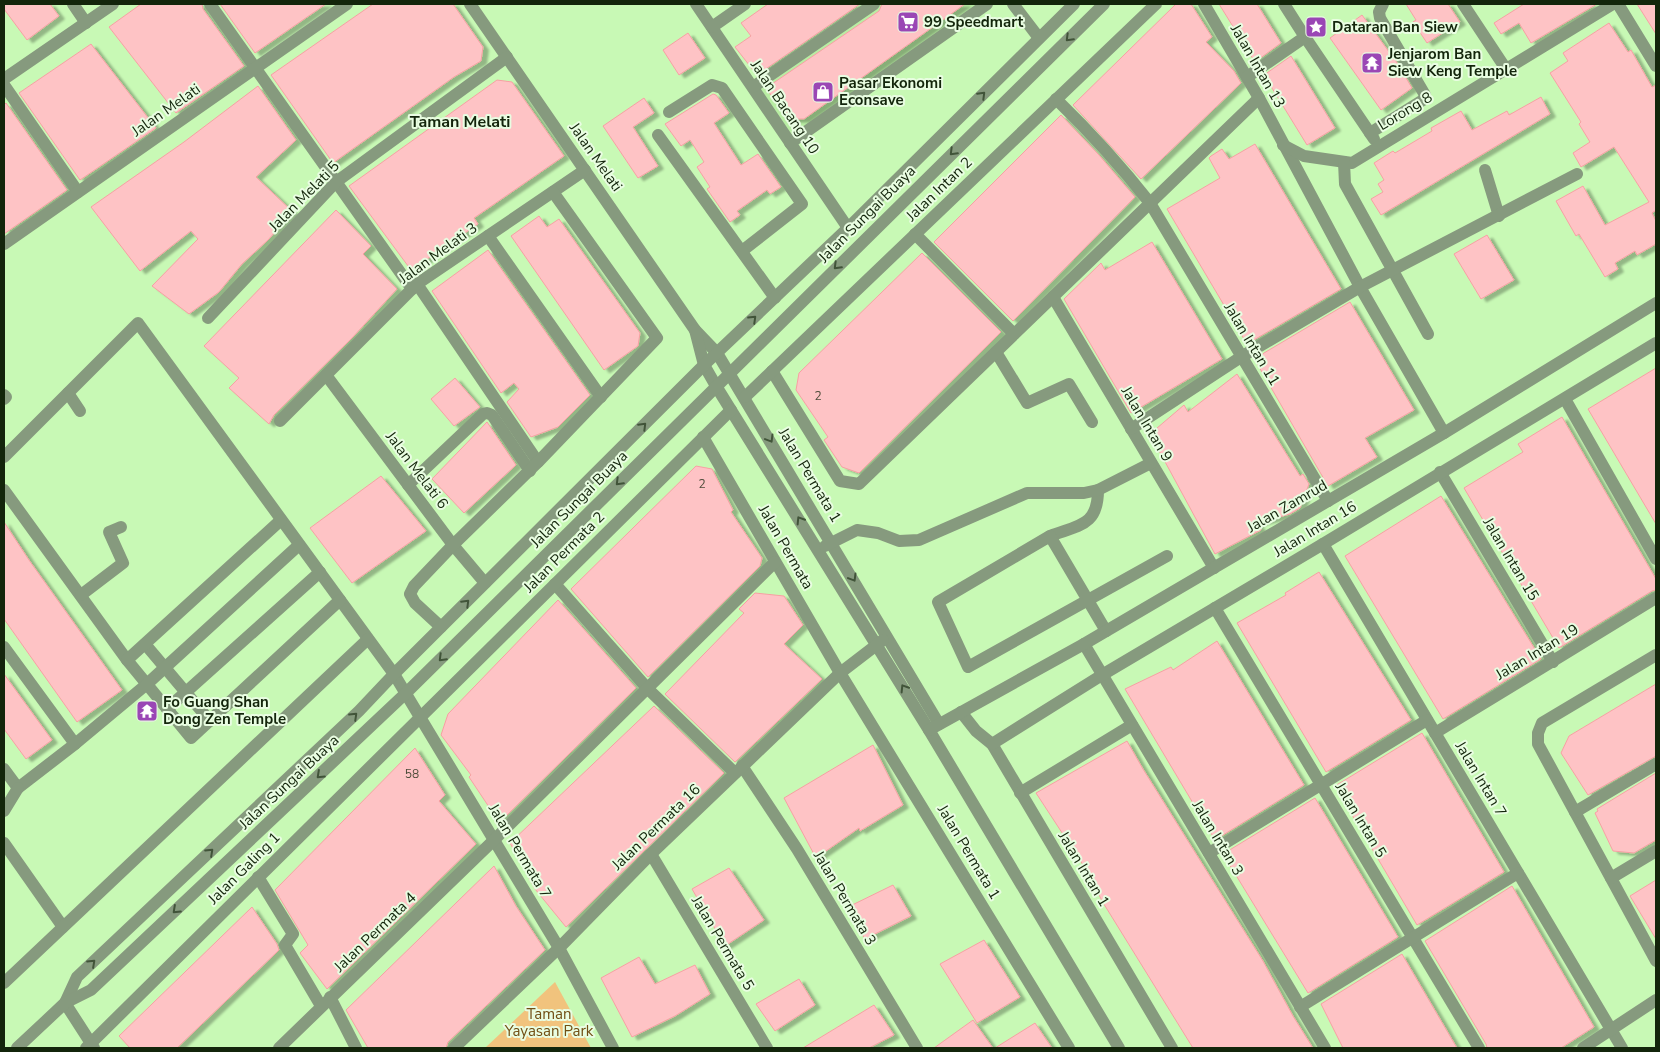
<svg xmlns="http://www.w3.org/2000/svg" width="1660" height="1052" viewBox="0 0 1660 1052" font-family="'Nunito Sans',sans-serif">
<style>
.built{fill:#b8eda3}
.green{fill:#f1c37d}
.building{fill:#fec3c5;stroke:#f7a0a3;filter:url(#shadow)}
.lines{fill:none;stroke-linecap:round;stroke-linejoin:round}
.minor{stroke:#869a7e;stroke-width:12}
.oneway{stroke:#415439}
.labels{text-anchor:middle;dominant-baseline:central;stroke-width:4;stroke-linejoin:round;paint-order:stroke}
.number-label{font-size:12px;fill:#4e4c3a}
.poi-label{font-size:15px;font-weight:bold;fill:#13250b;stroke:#e9fde2;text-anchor:start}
.street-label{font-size:15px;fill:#13250b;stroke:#e9fde2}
.park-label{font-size:15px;fill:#714f13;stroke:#e9fde2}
.neighbourhood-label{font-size:16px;font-weight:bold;fill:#13250b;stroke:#e9fde2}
</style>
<defs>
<filter id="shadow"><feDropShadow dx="5.5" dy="3" stdDeviation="1" flood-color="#0004"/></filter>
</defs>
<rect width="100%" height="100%" fill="#c8f9b5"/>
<polygon class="built" points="881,4 978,4 792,135 760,88"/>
<polygon class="green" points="555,982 591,1048 485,1048"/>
<g class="building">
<polygon points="4,4 50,4 59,16 27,40 4,9"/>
<polygon points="141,4 202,4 203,9 244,66 176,113 109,27"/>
<polygon points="220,4 326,4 255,53"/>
<polygon points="373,4 453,4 483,47 481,61 454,77 333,163 271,75"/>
<polygon points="768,4 860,4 757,75 735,47 751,36 741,23"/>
<polygon points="882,4 965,4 804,119 788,119 766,88 879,11"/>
<polygon points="1176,4 1191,4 1212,37 1206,42 1234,71 1241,83 1141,179 1073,105"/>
<polygon points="1219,4 1257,4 1281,43 1255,62"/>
<polygon points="1406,4 1448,4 1460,22 1427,43 1413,22 1416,20"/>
<polygon points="1524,4 1597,4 1531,43 1519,23 1501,34 1494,23"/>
<polygon points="1637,4 1656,4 1656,34"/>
<polygon points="1362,15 1398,64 1412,88 1381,110 1330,38"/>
<polygon points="1609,23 1628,52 1631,50 1652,87 1656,85 1656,213 1655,211 1652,213 1656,221 1656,244 1637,255 1635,251 1615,263 1618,269 1605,277 1579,234 1576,236 1556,201 1583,186 1605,225 1649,202 1614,147 1581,167 1573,153 1590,142 1579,124 1581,122 1550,73 1568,61 1563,53"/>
<polygon points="688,33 705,58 679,75 663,50"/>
<polygon points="91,44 156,128 80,180 19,93"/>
<polygon points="1291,56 1335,128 1307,145 1264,75"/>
<polygon points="497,80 512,82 564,156 474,218 478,224 411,270 349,186"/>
<polygon points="258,86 296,140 256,177 293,212 268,240 242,264 219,292 189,314 152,286 198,239 191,231 140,271 91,207 184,142"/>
<polygon points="713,94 716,95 729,113 714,123 741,165 758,154 781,187 770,194 767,190 737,211 740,215 730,222 707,189 710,187 697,167 704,162 690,140 681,146 665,124"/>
<polygon points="1541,97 1550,114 1381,215 1371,199 1383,192 1378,184 1384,180 1374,163 1393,151 1395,153 1432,131 1431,128 1461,111 1472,130 1507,111 1509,115"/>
<polygon points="644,98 654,113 633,127 658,166 638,178 603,126"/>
<polygon points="6,103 67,190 4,234 4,105"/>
<polygon points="1061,115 1099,155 1135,197 1013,321 934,242"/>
<polygon points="1255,144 1341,289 1247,344 1167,209 1220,178 1209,158 1211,156 1222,149 1229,159"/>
<polygon points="336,210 371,246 363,254 397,289 352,338 274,415 269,424 229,388 239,378 204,346"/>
<polygon points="539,216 547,227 559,219 640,333 638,346 604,370 511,236"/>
<polygon points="1487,235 1514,280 1481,299 1454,254"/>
<polygon points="1152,242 1222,359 1131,413 1064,299 1101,263 1105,270"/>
<polygon points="488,250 590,395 558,427 531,437 507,402 519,389 514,383 501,393 432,291"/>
<polygon points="922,253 1001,332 859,473 842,467 824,440 828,437 796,390 799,373"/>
<polygon points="1350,302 1414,410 1365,438 1377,457 1328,486 1255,360 1264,353"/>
<polygon points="1656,368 1656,524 1588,409"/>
<polygon points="1237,374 1300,476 1303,474 1309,484 1300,508 1290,514 1257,523 1261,530 1215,554 1150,434 1184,405 1188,412"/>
<polygon points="455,378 480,407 454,426 431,399"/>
<polygon points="1562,417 1656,579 1656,590 1652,591 1559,648 1464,488 1523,452 1518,444"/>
<polygon points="487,422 516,465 464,513 432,479"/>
<polygon points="696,466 712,469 733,510 731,512 762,558 760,566 648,677 571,589"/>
<polygon points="381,476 426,531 352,583 310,528"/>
<polygon points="1441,496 1541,659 1443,719 1345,556"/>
<polygon points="4,522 29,560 122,690 77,722 4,619"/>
<polygon points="1319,572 1411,720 1326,772 1237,623 1286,595 1285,593"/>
<polygon points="755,593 784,596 803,625 784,644 822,679 735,762 665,694 744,613 739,609"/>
<polygon points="558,600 636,688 505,817 495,816 469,777 471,775 441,735 448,714"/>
<polygon points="1217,641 1304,785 1215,840 1125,689 1171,667 1173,670"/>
<polygon points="4,674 52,740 26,759 4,729"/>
<polygon points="1656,684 1656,756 1588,795 1561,753 1569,736"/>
<polygon points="654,706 724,773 566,927 535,889 510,843"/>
<polygon points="1422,733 1504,872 1417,925 1335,786"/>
<polygon points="1127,741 1143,769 1263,961 1293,1016 1313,1048 1193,1048 1102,901 1089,874 1036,793"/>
<polygon points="873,745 903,805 860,831 859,828 816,858 784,798"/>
<polygon points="415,748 445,795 439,801 476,844 327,989 300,953 308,945 275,890"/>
<polygon points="1656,773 1656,840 1634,853 1613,851 1595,813 1598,811 1597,809"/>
<polygon points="1315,798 1398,937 1308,993 1223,854"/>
<polygon points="494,866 516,906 545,950 448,1042 446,1048 368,1048 346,1010"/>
<polygon points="729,868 764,920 725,946 692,889"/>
<polygon points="1656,880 1656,939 1630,896"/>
<polygon points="893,885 911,916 865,939 846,908"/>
<polygon points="1512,886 1594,1027 1561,1048 1487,1048 1486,1044 1425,941"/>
<polygon points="252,907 277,944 279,950 177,1048 130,1048 119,1036"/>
<polygon points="984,940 1020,997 977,1023 940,964"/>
<polygon points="1402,954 1457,1048 1343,1048 1321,1004"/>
<polygon points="639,957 655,984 695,965 710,994 675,1016 632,1037 601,978"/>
<polygon points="799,979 815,1005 775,1031 756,1004"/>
<polygon points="874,1005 894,1035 869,1048 803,1048"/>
<polygon points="973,1020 993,1048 934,1048"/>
<polygon points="1035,1023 1052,1048 995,1048"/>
</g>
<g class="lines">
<g class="minor">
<polyline points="73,4 86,23"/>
<polyline points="210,4 412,289"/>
<polyline points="470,4 695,330 717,353 939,724"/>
<polyline points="696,4 848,228"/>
<polyline points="1013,4 1039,38"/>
<polyline points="1204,4 1259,98 1360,287 1444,433"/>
<polyline points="1463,4 1506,69"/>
<polyline points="1618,4 1656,66"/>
<polyline points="712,27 745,4"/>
<polyline points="1305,37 1374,139"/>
<polyline points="1247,77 1305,37 1284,4"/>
<polyline points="4,79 113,4"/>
<polyline points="4,85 78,192"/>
<polyline points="753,87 874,4"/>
<path d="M1056 99C1090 132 1121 166 1150 203L1328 501"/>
<polyline points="669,112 712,85 722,88 802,204 742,251"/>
<polyline points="1370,133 1423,100 1425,95 1380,18 1379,12 1383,4"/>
<polyline points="658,135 775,298"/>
<polyline points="790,143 987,4"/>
<polyline points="1283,145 1304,156 1352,163 1613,4"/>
<polyline points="1344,162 1345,184 1428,334"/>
<polyline points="1485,170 1499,216"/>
<polyline points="915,234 1014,334"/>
<polyline points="488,236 601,397"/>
<polyline points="4,244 347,4"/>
<polyline points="417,284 538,462"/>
<polyline points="1053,297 1214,568"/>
<polyline points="208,318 336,182 507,57"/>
<polyline points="695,330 704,365 716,386 929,730 1119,1048"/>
<polyline points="996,352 1027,403 1069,384 1092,422"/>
<polyline points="772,371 840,481 859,484 1259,98"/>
<polyline points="326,375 453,545 485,583"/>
<polyline points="68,393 80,411"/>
<polyline points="4,395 6,397 4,399"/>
<polyline points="745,397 1156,4"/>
<polyline points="1565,399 1656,559"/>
<polyline points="280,421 417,284 585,170"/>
<polyline points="1131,429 1241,357 1360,287 1577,174"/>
<polyline points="703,437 840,673 1069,1048"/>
<polyline points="4,457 138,323 394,674 559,948 613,1048"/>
<polyline points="1440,472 1553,662"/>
<polyline points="408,485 483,414 487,413 492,415 530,471"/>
<polyline points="4,490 127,660 191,738 340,600"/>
<path d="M1050 536C1079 525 1098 526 1098 490"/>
<polyline points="1323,544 1622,1048"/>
<polyline points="825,546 857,530 878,533 899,541 919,540 1027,493 1084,493 1098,490 1151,463"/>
<polyline points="555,584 647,688 735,773"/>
<polyline points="81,595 123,563 109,532 121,527"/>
<polyline points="1215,608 1479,1048"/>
<polyline points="441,627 415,603 410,594 414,586 453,545 538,462 657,338 553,192"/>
<polyline points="1106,631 1050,536 938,602 968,667 1167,556"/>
<polyline points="145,644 210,721"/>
<polyline points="1084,644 1325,1048"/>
<polyline points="4,647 75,744"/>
<polyline points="1656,655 1542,723 1538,733 1538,744 1656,961"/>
<polyline points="127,660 281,520"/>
<polyline points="167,709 320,572"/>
<polyline points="961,712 976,731 992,744 1172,1048"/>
<polyline points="929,730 1084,644 1444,433 1656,303"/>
<polyline points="1435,733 1656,598"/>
<polyline points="992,744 1102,675 1323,544 1656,343"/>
<polyline points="742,766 797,849 917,1048"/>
<polyline points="4,769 18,788 75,744 147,684 299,545"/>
<polyline points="1020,793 1132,725"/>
<polyline points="4,811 18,788"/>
<polyline points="1575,812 1656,764"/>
<polyline points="4,843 63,927"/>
<polyline points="1209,853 1427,720"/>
<polyline points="651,854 767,1048"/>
<polyline points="258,877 293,934 285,945 321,1006"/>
<polyline points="1611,878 1656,851"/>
<polyline points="4,983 368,639"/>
<polyline points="330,997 356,1048"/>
<polyline points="65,1003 77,977 359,711 394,674 704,365 848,228 1074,4"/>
<polyline points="65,1003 94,1048"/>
<polyline points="1300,1007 1518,873"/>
<polyline points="17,1048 65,1003 91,990 406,693 1104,4"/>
<polyline points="86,1048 731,410"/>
<polyline points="279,1048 494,840 775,562"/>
<polyline points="454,1048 559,948 651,854 840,673 883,640"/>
<polyline points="1583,1048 1656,1000"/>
</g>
</g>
<defs><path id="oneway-chevron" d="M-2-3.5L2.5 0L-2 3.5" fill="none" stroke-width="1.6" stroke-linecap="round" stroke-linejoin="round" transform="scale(1.25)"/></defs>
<g class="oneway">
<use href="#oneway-chevron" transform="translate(1069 38) rotate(135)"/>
<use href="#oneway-chevron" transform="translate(982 95) rotate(-45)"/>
<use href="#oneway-chevron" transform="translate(953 152) rotate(135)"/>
<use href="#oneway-chevron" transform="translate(837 266) rotate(135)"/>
<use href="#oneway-chevron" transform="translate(753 319) rotate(-44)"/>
<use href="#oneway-chevron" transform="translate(643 426) rotate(-45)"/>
<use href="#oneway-chevron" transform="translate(770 439) rotate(59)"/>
<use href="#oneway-chevron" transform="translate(619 482) rotate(135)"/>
<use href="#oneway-chevron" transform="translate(800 520) rotate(-122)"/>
<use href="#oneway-chevron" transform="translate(853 578) rotate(59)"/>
<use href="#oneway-chevron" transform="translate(466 603) rotate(-45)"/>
<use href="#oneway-chevron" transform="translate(442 658) rotate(135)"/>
<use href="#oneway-chevron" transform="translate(904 688) rotate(-122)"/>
<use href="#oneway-chevron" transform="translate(354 716) rotate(-44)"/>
<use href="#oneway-chevron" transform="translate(320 775) rotate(137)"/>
<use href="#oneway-chevron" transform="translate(210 852) rotate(-43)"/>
<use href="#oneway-chevron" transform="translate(176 910) rotate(137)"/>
<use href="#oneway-chevron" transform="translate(92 963) rotate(-43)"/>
</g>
<defs>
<g id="supermarket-square" transform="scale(1.125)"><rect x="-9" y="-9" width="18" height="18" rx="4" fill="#9a46b5" stroke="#e9fde2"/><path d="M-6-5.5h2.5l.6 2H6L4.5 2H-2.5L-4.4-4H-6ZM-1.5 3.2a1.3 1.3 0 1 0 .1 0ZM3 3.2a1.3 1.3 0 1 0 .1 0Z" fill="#fff"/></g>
<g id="sight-square" transform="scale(1.125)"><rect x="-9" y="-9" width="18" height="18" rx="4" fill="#9a46b5" stroke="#e9fde2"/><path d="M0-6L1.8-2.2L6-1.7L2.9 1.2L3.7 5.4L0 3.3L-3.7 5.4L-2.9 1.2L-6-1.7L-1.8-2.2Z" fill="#fff"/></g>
<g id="temple-square" transform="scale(1.125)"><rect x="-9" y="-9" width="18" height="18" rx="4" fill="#9a46b5" stroke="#e9fde2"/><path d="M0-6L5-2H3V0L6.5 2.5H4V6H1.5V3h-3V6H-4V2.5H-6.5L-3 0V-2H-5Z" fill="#fff"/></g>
<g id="shop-square" transform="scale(1.125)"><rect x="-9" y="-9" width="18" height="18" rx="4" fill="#9a46b5" stroke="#e9fde2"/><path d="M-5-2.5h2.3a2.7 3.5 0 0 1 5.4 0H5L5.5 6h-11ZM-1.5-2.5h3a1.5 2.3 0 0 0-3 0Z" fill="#fff"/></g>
</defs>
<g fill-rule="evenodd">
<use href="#supermarket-square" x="908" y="22"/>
<use href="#sight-square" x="1316" y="27"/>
<use href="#temple-square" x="1372" y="63"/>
<use href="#shop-square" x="823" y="92"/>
<use href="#temple-square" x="147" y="711"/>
</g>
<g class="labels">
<g class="number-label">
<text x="818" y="396">2</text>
<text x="702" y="484">2</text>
<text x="412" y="774">58</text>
</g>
<g class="poi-label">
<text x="924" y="22">99 Speedmart</text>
<text x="1332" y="27">Dataran Ban Siew</text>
<text x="1388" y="54">Jenjarom Ban<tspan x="1388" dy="17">Siew Keng Temple</tspan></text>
<text x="839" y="83">Pasar Ekonomi<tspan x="839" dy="17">Econsave</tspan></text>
<text x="163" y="702">Fo Guang Shan<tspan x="163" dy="17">Dong Zen Temple</tspan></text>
</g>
<g class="street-label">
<text transform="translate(1258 66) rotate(60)">Jalan Intan 13</text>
<text transform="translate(785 107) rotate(56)">Jalan Bacang 10</text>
<text transform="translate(166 110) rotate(-35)">Jalan Melati</text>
<text transform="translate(1405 111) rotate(-31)">Lorong 8</text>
<text transform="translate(596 157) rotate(55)">Jalan Melati</text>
<text transform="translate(939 189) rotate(-44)">Jalan Intan 2</text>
<text transform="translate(304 196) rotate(-45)">Jalan Melati 5</text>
<text transform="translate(867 214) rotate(-45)">Jalan Sungai Buaya</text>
<text transform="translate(438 253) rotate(-36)">Jalan Melati 3</text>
<text transform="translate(1252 344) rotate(59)">Jalan Intan 11</text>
<text transform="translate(1147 424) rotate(59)">Jalan Intan 9</text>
<text transform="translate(417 470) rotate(53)">Jalan Melati 6</text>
<text transform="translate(810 475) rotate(59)">Jalan Permata 1</text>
<text transform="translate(579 499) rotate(-45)">Jalan Sungai Buaya</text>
<text transform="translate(1287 506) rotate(-30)">Jalan Zamrud</text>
<text transform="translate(1315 529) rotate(-31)">Jalan Intan 16</text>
<text transform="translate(786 547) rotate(60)">Jalan Permata</text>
<text transform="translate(564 552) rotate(-45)">Jalan Permata 2</text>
<text transform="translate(1511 559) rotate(59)">Jalan Intan 15</text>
<text transform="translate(1537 652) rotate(-31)">Jalan Intan 19</text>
<text transform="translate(1481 779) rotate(59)">Jalan Intan 7</text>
<text transform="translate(289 782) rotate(-43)">Jalan Sungai Buaya</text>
<text transform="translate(1361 820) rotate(59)">Jalan Intan 5</text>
<text transform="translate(656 827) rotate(-44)">Jalan Permata 16</text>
<text transform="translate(1218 838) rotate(59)">Jalan Intan 3</text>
<text transform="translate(520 851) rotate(59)">Jalan Permata 7</text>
<text transform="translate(969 852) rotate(59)">Jalan Permata 1</text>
<text transform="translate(244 868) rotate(-45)">Jalan Galing 1</text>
<text transform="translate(1084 869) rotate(59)">Jalan Intan 1</text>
<text transform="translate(845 898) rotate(59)">Jalan Permata 3</text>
<text transform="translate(375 932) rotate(-44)">Jalan Permata 4</text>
<text transform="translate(723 943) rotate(59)">Jalan Permata 5</text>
</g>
<g class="park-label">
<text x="549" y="1014">Taman<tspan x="549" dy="17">Yayasan Park</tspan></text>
</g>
<g class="neighbourhood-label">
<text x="460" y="122">Taman Melati</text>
</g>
</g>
<rect width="1660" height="1052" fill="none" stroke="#13250b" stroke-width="10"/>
</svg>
